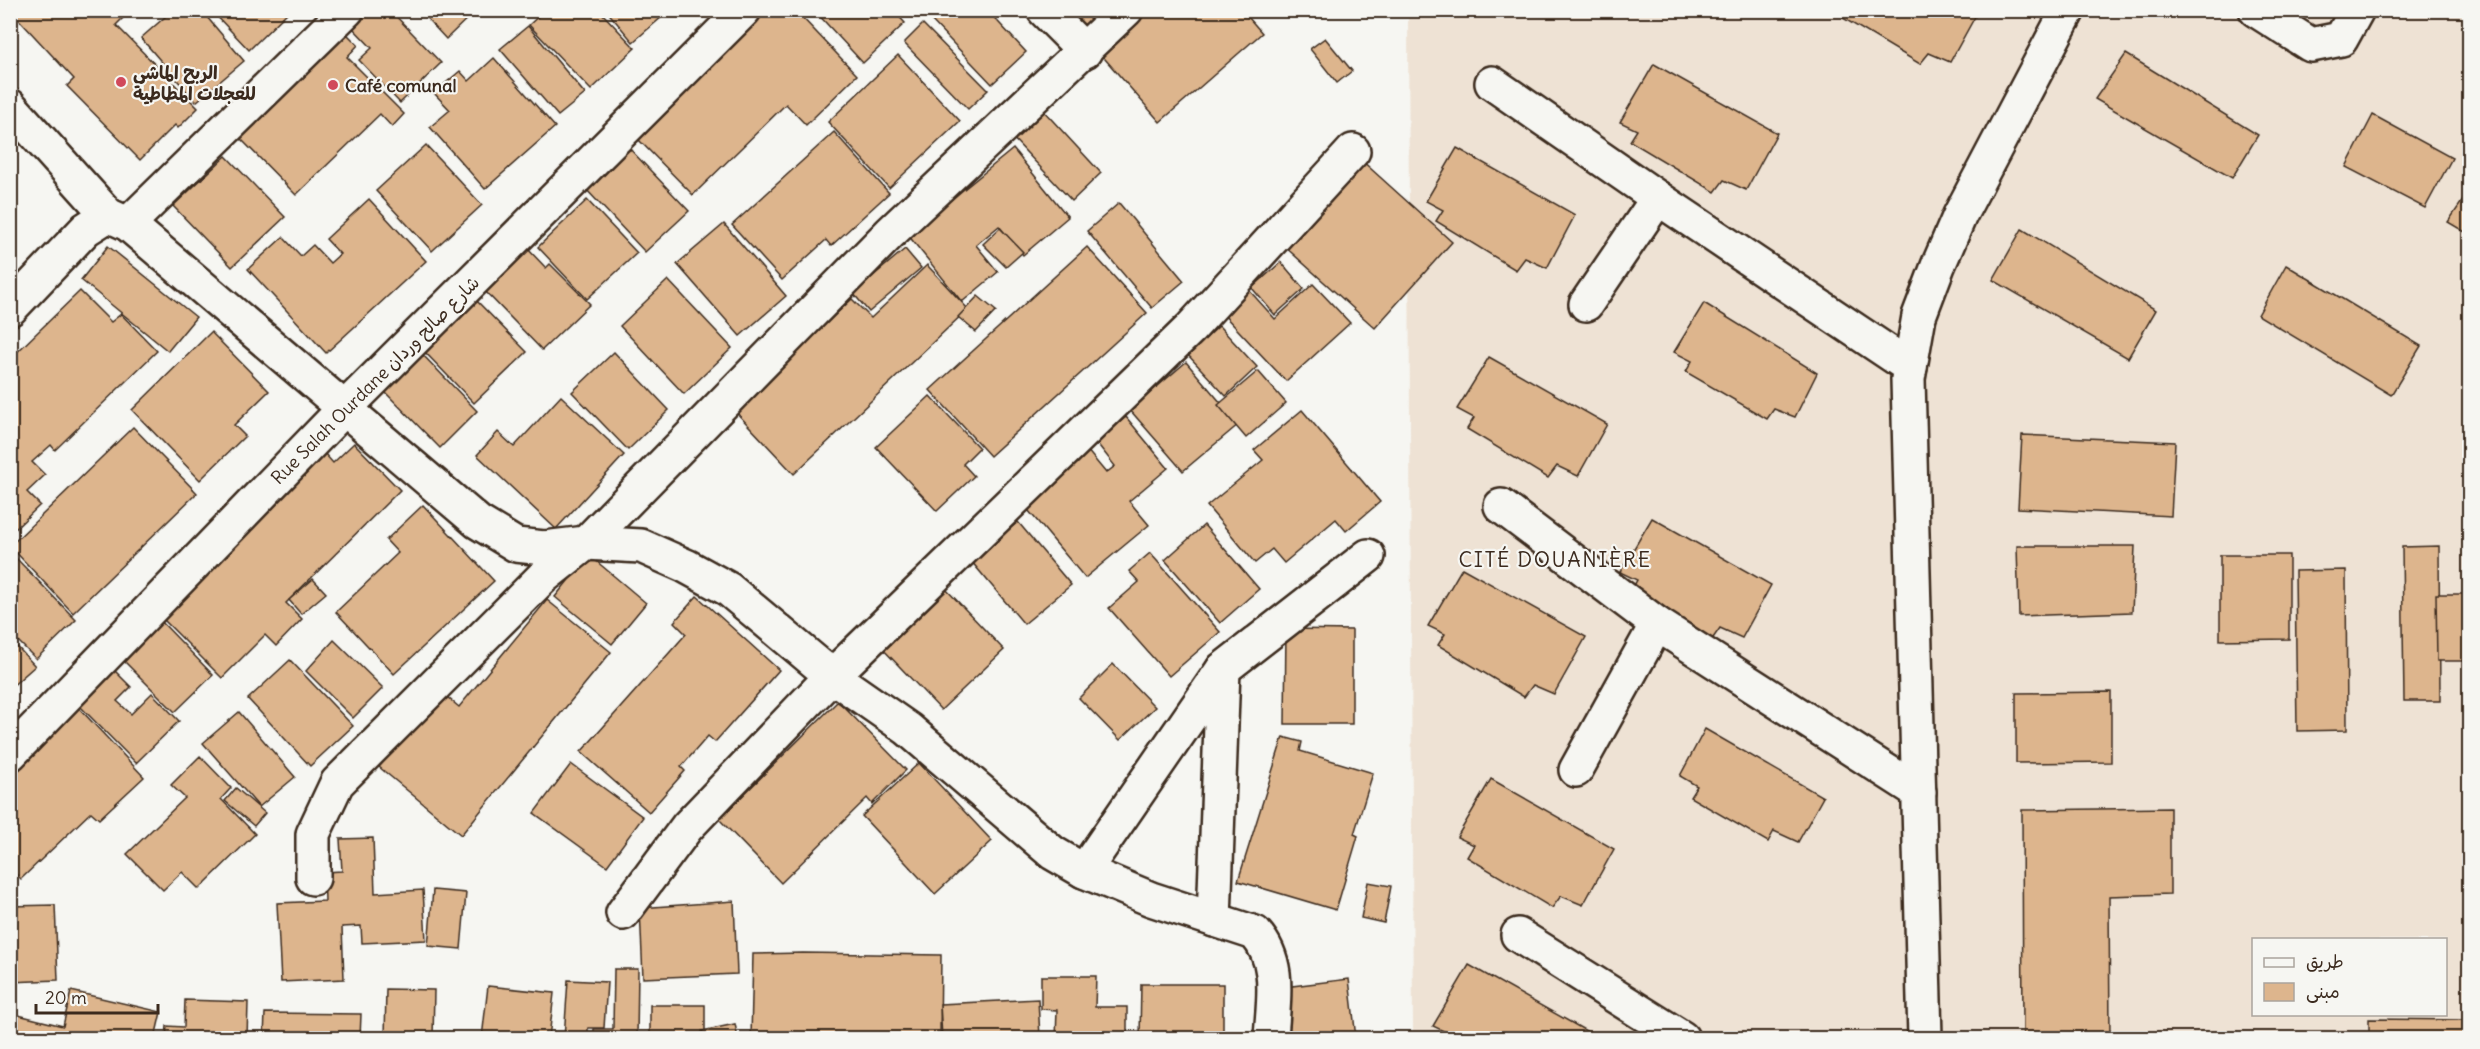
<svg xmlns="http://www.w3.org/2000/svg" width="2480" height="1049" viewBox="0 0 2480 1049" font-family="Delius,'Playpen Sans Arabic',sans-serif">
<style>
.built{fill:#eee2d4;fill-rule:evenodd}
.building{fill:#ddb58d;stroke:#3b2a1e;stroke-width:1.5}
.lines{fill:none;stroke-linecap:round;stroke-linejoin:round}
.minor-casing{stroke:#3b2a1e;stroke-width:38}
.minor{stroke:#f6f6f2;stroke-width:33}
.poi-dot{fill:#d1495b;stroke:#f6f6f2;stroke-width:2}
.labels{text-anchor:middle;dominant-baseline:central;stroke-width:4.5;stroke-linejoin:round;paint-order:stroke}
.poi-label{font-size:18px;font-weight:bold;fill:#3b2a1e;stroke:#f6f6f2;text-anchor:start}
.street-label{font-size:18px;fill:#3b2a1e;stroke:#f6f6f2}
.quarter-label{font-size:21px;letter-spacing:1.5px;fill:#3b2a1e;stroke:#f6f6f2}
</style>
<rect width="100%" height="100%" fill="#f6f6f2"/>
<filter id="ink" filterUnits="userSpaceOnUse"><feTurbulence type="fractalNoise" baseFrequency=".0167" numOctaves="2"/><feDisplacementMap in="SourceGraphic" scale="12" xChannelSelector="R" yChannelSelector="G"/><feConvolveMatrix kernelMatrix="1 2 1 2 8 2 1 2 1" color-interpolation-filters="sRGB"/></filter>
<g filter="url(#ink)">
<path class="built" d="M1408 11H2469V1038H1413ZM2254 940H2446V1014H2254Z"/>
<g class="building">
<polygon points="10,10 131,10 116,25 198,108 178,128 175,125 140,160 67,86 74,79"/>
<polygon points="173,10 201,10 244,61 196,102 141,38"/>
<polygon points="211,10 290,10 249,50"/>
<polygon points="369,10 390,10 441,63 400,103 359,60 372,48 352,27"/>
<polygon points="419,10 476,10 446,39"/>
<polygon points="545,10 599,10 635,48 591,90 529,25"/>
<polygon points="606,10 670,10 633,42"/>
<polygon points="764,10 795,10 857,75 806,125 786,104 693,195 634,135"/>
<polygon points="814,10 893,10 905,23 863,63"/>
<polygon points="938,10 987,10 1026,52 992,84 930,19"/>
<polygon points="1064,10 1101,10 1081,29"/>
<polygon points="1149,10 1242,10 1262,33 1160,122 1098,51 1143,11 1146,14"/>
<polygon points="1847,10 1973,10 1977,13 1950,62 1929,53 1920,64 1843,18"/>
<polygon points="923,24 988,90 968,109 904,43"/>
<polygon points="528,26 585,94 558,116 500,49"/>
<polygon points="345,32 358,45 347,57 404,114 392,127 380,114 296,195 238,136"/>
<polygon points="1325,38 1352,71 1337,83 1310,49"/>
<polygon points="2126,54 2258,135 2232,178 2095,99"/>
<polygon points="898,55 960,121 889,188 828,122"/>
<polygon points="494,58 555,127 485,189 430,127 450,110 434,93 460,71 469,81"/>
<polygon points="1654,64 1777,133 1746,190 1724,180 1715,192 1630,141 1637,130 1620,122"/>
<polygon points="1041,108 1101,173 1072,201 1011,136"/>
<polygon points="2373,115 2452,158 2425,208 2346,167"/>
<polygon points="834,132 889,193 831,246 826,240 782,280 732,225"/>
<polygon points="426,145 482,205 432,251 376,191"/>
<polygon points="628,147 689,211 645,252 585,188"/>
<polygon points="1457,148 1575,215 1547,268 1525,258 1516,270 1436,221 1443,210 1426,201"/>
<polygon points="1013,149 1068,217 1023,255 999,226 976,245 998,272 962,302 908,235"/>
<polygon points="226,156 285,217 232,267 173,206"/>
<polygon points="1360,159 1452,242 1375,328 1283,245"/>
<polygon points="2470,190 2470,235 2448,222"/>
<polygon points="369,199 426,261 326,353 248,269 283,237 301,256 313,245 330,263 340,254 326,239"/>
<polygon points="587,200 637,253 587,299 538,247"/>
<polygon points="1119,203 1184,281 1152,308 1087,231"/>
<polygon points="724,224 786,296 740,336 677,264"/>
<polygon points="1000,228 1023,252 1006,267 983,244"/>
<polygon points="2022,229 2156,310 2128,358 1993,280"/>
<polygon points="108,246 196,317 168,351 81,280"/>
<polygon points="526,247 546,268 550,264 590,304 542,350 483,289"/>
<polygon points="1087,247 1147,313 990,456 930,390"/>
<polygon points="905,249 921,268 869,312 853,293"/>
<polygon points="1281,262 1304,289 1275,315 1252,288"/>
<polygon points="927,265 968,309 794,474 734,410 852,299 871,318"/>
<polygon points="2286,265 2421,346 2391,395 2258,315"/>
<polygon points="668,280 732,348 684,394 620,326"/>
<polygon points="1313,284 1350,323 1286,381 1222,313 1248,289 1275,319"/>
<polygon points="80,291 111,322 121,314 157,351 55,450 51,445 32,462 45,475 27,492 40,505 10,534 10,359"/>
<polygon points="978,296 996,311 976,332 958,317"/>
<polygon points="474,298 527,352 474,403 422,349"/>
<polygon points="1704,303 1817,373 1795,417 1774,409 1767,419 1686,372 1692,361 1674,352"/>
<polygon points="1219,326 1257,367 1226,396 1188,355"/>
<polygon points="211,332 269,391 234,425 245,436 200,480 132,410"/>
<polygon points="614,352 669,410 628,450 572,392"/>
<polygon points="421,353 477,411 440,448 383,390"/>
<polygon points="1489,357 1607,424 1578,476 1557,466 1548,478 1467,429 1474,418 1457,409"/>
<polygon points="1186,362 1239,424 1183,471 1130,410"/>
<polygon points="1258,371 1286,403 1246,438 1218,405"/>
<polygon points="561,396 624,455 556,529 477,455 498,432 514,447"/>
<polygon points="930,396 979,448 963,464 974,476 937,511 876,447"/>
<polygon points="1302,410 1380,502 1346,531 1336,519 1284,563 1272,549 1255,563 1207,506 1263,460 1254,450"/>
<polygon points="1126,417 1168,468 1129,501 1149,525 1085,578 1023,504 1087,450 1106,473 1115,466 1096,442"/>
<polygon points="133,427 197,493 73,613 10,546"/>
<polygon points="2022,435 2175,442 2171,516 2018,508"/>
<polygon points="354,443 400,490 286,603 302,619 276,646 265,635 222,678 163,619 325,454 333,463"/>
<polygon points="423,505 494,581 394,674 336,612 398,553 386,540"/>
<polygon points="1652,518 1771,585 1742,638 1720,628 1711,641 1631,591 1637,580 1620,572"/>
<polygon points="1018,522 1071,585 1024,624 971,561"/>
<polygon points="1204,525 1259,589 1220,623 1165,560"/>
<polygon points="2017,546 2135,546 2132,612 2019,616"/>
<polygon points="2439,546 2440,701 2404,701 2402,547"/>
<polygon points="1150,553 1220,632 1169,676 1109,608 1139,582 1129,571"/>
<polygon points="589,555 646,603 612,644 555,597"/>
<polygon points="2220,555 2289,555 2289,639 2220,640"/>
<polygon points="15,557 76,620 36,659 10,633 10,561"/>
<polygon points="1462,568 1586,637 1554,694 1533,685 1524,697 1438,645 1445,634 1428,626"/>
<polygon points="2346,570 2347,730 2297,731 2295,571"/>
<polygon points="313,579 326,593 301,614 289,600"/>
<polygon points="943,586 1004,650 941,710 880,646"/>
<polygon points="2436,594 2470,594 2470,661 2437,661"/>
<polygon points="697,596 779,670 715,742 708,736 681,767 685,771 649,812 581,752 686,634 674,622"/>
<polygon points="547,600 611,652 461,835 379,767 441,692 459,707"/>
<polygon points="155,615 213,675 175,712 116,653"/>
<polygon points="1286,629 1352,630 1352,724 1285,724"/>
<polygon points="10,639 35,666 10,688"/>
<polygon points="334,640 383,688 353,718 306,671"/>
<polygon points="290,660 353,726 310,766 248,699"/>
<polygon points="1113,664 1155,707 1120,740 1079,698"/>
<polygon points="112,668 131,687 117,701 131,714 152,693 179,721 136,763 76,702"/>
<polygon points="2111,692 2111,762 2016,763 2016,693"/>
<polygon points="838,701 906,770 872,804 867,798 781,883 719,819"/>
<polygon points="78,707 144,777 99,819 91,812 21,879 10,868 10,779"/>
<polygon points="239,712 295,777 259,807 203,743"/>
<polygon points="1705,729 1823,797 1798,842 1774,831 1768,842 1690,797 1697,786 1680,776"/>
<polygon points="1283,737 1302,742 1300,751 1373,773 1354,834 1358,836 1336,910 1238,881"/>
<polygon points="200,756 231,788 221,799 255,834 199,889 182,872 163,890 127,854 185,798 171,785"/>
<polygon points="919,763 992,841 935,894 862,816"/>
<polygon points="571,764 643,817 607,866 534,813"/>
<polygon points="1491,779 1614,849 1583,905 1561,896 1552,908 1467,857 1474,845 1457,837"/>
<polygon points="236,788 265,813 254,826 225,801"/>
<polygon points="2170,808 2170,894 2109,896 2110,1038 2023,1038 2022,810"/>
<polygon points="373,838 375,893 423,890 426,940 362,943 361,926 342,927 344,979 281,982 277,903 325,901 324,872 342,871 340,839"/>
<polygon points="1368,882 1391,886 1384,923 1361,918"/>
<polygon points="433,890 466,893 461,949 428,946"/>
<polygon points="734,901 737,974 643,978 640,908"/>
<polygon points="55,905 58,980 10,982 10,906"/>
<polygon points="803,953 941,955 940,1038 751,1038 753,954"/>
<polygon points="1469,965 1595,1036 1593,1038 1447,1038 1450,1034 1433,1026"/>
<polygon points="614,969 638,969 637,1038 594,1038 594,1029 613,1029"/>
<polygon points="1041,976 1096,976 1095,1007 1127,1007 1127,1038 1056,1038 1057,1010 1041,1009"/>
<polygon points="1349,979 1356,1038 1283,1038 1276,988"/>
<polygon points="568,980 607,982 604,1028 588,1028 588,1038 564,1038"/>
<polygon points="1141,984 1223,984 1223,1038 1140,1038"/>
<polygon points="488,986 554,993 549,1038 482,1038"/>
<polygon points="386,989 434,990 433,1038 385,1038"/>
<polygon points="71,991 161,1012 155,1038 10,1038 10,1013 63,1026"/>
<polygon points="1038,999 1040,1038 942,1038 940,1004"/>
<polygon points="185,1000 248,1002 247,1038 166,1038 167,1026 184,1027"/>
<rect x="650" y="1005" width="55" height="33"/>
<polygon points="265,1013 361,1014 360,1038 264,1038"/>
<polygon points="2369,1019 2470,1020 2470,1038 2369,1038"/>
<polygon points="735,1024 738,1038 703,1038 702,1031"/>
</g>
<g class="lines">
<g class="minor-casing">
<g id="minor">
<polyline points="1044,10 1085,51"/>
<polyline points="2256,10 2311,45 2341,39 2357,10"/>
<polyline points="1492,83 1658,198 1910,367"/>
<path d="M10 106 108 215 128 224 478 522 516 545 544 548 586 543 641 546 686 566 728 589 832 676 908 729 1053 853 1084 871 1151 899 1255 933C1282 963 1273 1001 1271 1038"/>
<polyline points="128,224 347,10"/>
<polyline points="1586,304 1658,198"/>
<polyline points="10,309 86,229 108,215"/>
<polyline points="1501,506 1657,624 1919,792"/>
<polyline points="10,754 344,409 744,10"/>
<polyline points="1576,770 1657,624"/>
<polyline points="1084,871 1223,669 1368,556"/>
<polyline points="313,878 313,834 337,783 542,578 586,543 890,233 1126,10"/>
<polyline points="623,913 687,827 832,676 1190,329 1353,151"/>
<polyline points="1214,920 1223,669"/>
<polyline points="1518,935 1682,1038"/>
<polyline points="1925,1038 1908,379 1919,316 1938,266 1960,215 2068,10"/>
</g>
</g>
<use href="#minor" class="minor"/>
</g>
</g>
<g class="poi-dot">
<circle cx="121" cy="82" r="6"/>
<circle cx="333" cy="85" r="6"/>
</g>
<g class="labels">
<g class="poi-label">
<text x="133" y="72">الربح الماشي<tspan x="133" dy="21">للعجلات المطاطية</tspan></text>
<text x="345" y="85">Café comunal</text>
</g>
<g class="street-label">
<text transform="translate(375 380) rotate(-45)">Rue Salah Ourdane شارع صالح وردان</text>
</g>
<g class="quarter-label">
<text x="1555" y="559">CITÉ DOUANIÈRE</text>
</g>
</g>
<rect width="2480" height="1049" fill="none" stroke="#f6f6f2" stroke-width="36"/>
<rect x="18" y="18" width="2444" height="1013" fill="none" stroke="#3b2a1e" stroke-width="2" filter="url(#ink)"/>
<rect x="2252" y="938" width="195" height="78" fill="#f6f6f2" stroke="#aba49d" stroke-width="1.5"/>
<rect x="2264" y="958" width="30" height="9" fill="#f6f6f2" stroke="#aba49d" stroke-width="1.5"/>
<text x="2306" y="968" font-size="18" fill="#3b2a1e">طريق</text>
<rect x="2264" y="983" width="30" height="18" fill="#ddb58d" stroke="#aba49d" stroke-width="1.5"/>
<text x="2306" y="998" font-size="18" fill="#3b2a1e">مبنى</text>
<path d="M36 1004v9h122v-9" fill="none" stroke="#3b2a1e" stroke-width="3"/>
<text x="45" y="1004" font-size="18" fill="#3b2a1e" stroke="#f6f6f2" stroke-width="4.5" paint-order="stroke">20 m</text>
</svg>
